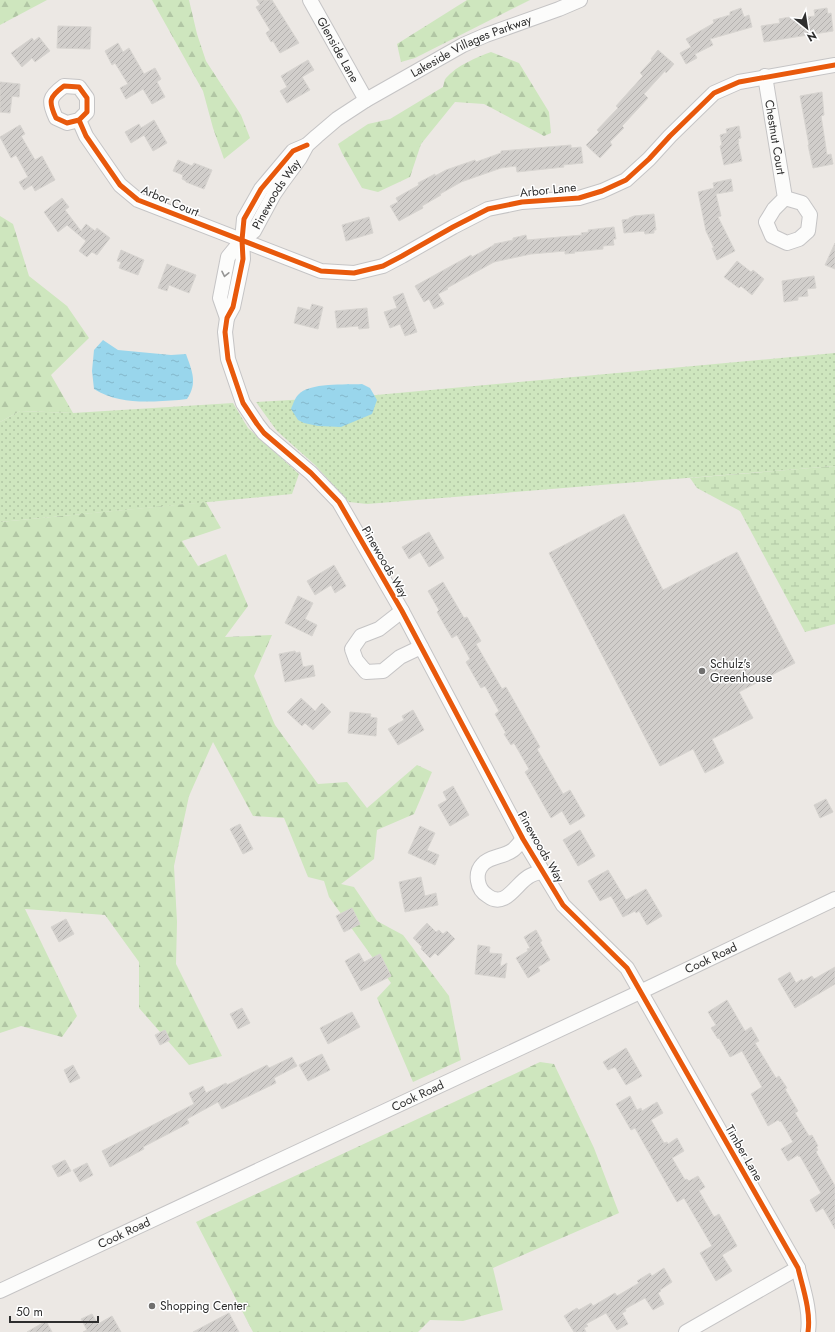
<svg xmlns="http://www.w3.org/2000/svg" width="835" height="1332" viewBox="0 0 835 1332" font-family="Jost,sans-serif">
<style>
.grass{fill:url(#grass-dots)}
.forest{fill:url(#forest-firs)}
.wetland{fill:url(#wetland-marsh)}
.water{fill:url(#water-ripples)}
.building{fill:url(#building-hatch);stroke:#d7d4d0}
.lines{fill:none;stroke-linecap:round;stroke-linejoin:round}
.minor-casing{stroke:#c5c4c5;stroke-width:16}
.minor{stroke:#fcfcfb;stroke-width:14}
.cycleway-casing{stroke:#fff;stroke-width:8}
.cycleway{stroke:#e8590c;stroke-width:5}
.oneway{stroke:#959594}
.poi-dot{fill:#706f6e;stroke:#fff;stroke-width:1.5}
.labels{text-anchor:middle;dominant-baseline:central;stroke-width:3;stroke-linejoin:round;paint-order:stroke}
.street-label{font-size:12px;fill:#2e2e2e;stroke:#fff}
.poi-label{font-size:12px;fill:#2e2e2e;stroke:#fff;text-anchor:start}
</style>
<defs>
<pattern id="grass-dots" width="8" height="8" patternUnits="userSpaceOnUse"><rect width="8" height="8" fill="#cee6be"/><path d="M2 2h.1M6 6h.1" fill="none" stroke="#b1c6a4" stroke-width="1.8" stroke-linecap="round"/></pattern>
<pattern id="forest-firs" width="22" height="20" patternUnits="userSpaceOnUse"><rect width="22" height="20" fill="#cee6be"/><path d="M5 1l3.5 6h-7zM16 11l3.5 6h-7z" fill="#b1c6a4"/></pattern>
<pattern id="wetland-marsh" width="20" height="14" patternUnits="userSpaceOnUse"><rect width="20" height="14" fill="#cee6be"/><path d="M1 5h8M5 5V1M11 12h8M15 12V8" fill="none" stroke="#b1c6a4"/></pattern>
<pattern id="water-ripples" width="26" height="14" patternUnits="userSpaceOnUse"><rect width="26" height="14" fill="#99d6ec"/><path d="M2 4q2-2 4 0t4 0M15 11q2-2 4 0t4 0" fill="none" stroke="#84b8cb"/></pattern>
<pattern id="building-hatch" width="6" height="6" patternUnits="userSpaceOnUse"><rect width="6" height="6" fill="#d1cecb"/><path d="M-1 1l2-2M0 6l6-6M5 7l2-2" fill="none" stroke="#b4b1af"/></pattern>
</defs>
<rect width="100%" height="100%" fill="#ece8e4"/>
<g class="grass">
<polygon points="835,353 835,466 367,504 349,502 315,465 277,431 256,402 376,395"/>
<polygon points="233,403 248,428 299,474 292,494 0,522 0,422 20,411 73,413"/>
</g>
<g class="forest">
<polygon points="0,0 47,0 0,25"/>
<polygon points="152,0 189,0 197,34 206,61 241,115 250,138 224,159 213,128 203,91"/>
<polygon points="467,0 530,0 415,58 401,62 397,44"/>
<path d="M491 52 519 63 549 112 551 133 544 136 484 104 455 102 421 144 410 177 378 192 362 188 342 153 338 144 368 124 390 119 443 87C444 84 444 80 446 78 456 66 477 57 491 52Z"/>
<polygon points="0,216 13,224 29,276 67,306 89,338 51,375 73,413 20,411 0,422"/>
<polygon points="206,502 221,528 182,541 198,566 226,554 248,606 225,637 272,635 254,676 275,725 318,784 347,782 367,808 417,765 432,772 414,814 377,830 374,859 341,884 354,887 377,921 403,935 449,996 461,1060 413,1082 377,998 391,983 329,897 324,881 308,877 284,818 253,816 213,742 189,796 174,866 177,922 176,964 222,1056 189,1065 139,1008 139,962 105,915 25,909 77,1016 62,1037 21,1026 0,1033 0,522"/>
<polygon points="540,1062 554,1064 594,1148 619,1213 493,1268 503,1310 463,1321 430,1320 418,1332 253,1332 196,1222"/>
</g>
<polygon class="wetland" points="835,466 835,624 805,632 740,511 697,488 690,478"/>
<g class="water">
<path d="M103 340 118 350 171 355 186 354C192 371 198 383 187 399L179 400C149 402 120 405 94 389L92 371 94 350Z"/>
<path d="M362 384 370 388 377 400 372 414 341 427 318 426 304 423 298 420 291 409C293 404 295 398 298 395 309 382 346 385 362 384Z"/>
</g>
<g class="building">
<polygon points="257,0 272,0 299,43 280,53 273,41 271,42 266,33 270,30 256,7 260,5"/>
<polygon points="741,8 744,17 749,15 752,27 710,39 713,45 695,54 697,58 686,64 680,53 691,47 686,39 714,23 713,20 730,15 730,12"/>
<polygon points="827,8 828,14 831,13 833,31 764,42 761,26 780,23 779,19 790,17 791,19 815,16 814,10"/>
<polygon points="58,26 91,27 90,49 57,48"/>
<polygon points="39,37 50,51 35,62 32,58 22,67 11,53 32,38 34,41"/>
<polygon points="118,43 123,52 129,48 144,74 155,68 161,79 157,82 165,97 152,104 143,89 126,99 120,88 128,84 115,63 112,65 105,51"/>
<polygon points="658,50 674,64 666,73 665,71 644,94 648,98 622,126 624,128 610,142 612,145 600,158 586,145 599,132 597,130 618,108 616,106 643,76 640,73 652,60 651,59"/>
<polygon points="308,60 314,70 302,77 310,90 287,103 280,91 287,87 281,76"/>
<polygon points="0,82 20,84 19,97 12,96 10,113 0,112"/>
<polygon points="822,92 824,115 821,116 822,122 827,155 831,154 833,164 813,168 808,145 809,145 800,96"/>
<polygon points="154,120 167,143 153,151 144,135 131,143 125,132 139,124 141,128"/>
<polygon points="20,125 25,134 21,136 35,160 42,156 55,180 35,191 32,185 24,190 19,182 28,177 16,155 11,158 0,137"/>
<polygon points="739,126 741,138 738,139 739,142 738,142 742,161 724,165 720,146 722,145 720,135 727,133 726,129"/>
<polygon points="571,145 571,148 581,147 583,163 563,165 564,167 517,172 516,166 501,168 461,182 440,194 441,195 422,206 423,208 399,221 390,206 398,202 396,198 419,185 418,183 435,174 435,176 446,170 475,160 476,162 501,153 501,151"/>
<polygon points="178,160 192,166 194,163 212,170 204,189 186,182 186,181 182,179 183,175 173,171"/>
<polygon points="731,179 733,191 716,194 721,216 718,217 735,251 717,260 712,248 714,248 706,231 698,192 714,188 713,183"/>
<polygon points="62,198 69,207 65,210 81,231 86,224 95,231 97,228 110,238 97,255 92,252 87,257 79,251 86,241 67,225 58,232 44,212"/>
<polygon points="654,214 656,230 654,230 654,233 645,234 644,231 624,233 622,220 629,219 629,218 634,216"/>
<polygon points="369,217 373,233 346,241 342,225"/>
<polygon points="614,227 616,239 613,239 614,245 603,246 603,249 574,252 575,253 565,254 565,251 531,254 494,262 447,288 448,289 438,294 444,304 434,309 429,299 424,302 415,286 471,255 472,257 494,245 494,244 513,240 513,238 526,235 527,240 582,235 581,233 589,232 588,230"/>
<polygon points="835,243 835,269 825,265"/>
<polygon points="121,250 144,260 138,275 119,268 121,262 117,261"/>
<polygon points="737,261 751,272 753,270 764,279 752,295 741,286 739,288 724,277"/>
<polygon points="167,264 196,275 189,293 169,285 167,291 158,288"/>
<polygon points="814,276 816,288 807,289 808,296 798,297 798,300 784,302 782,281"/>
<polygon points="403,293 417,332 405,336 400,324 390,328 384,312 397,308 393,297"/>
<polygon points="312,304 323,307 318,329 294,323 298,307 310,310"/>
<polygon points="367,308 369,328 359,329 358,326 337,328 335,311"/>
<polygon points="624,514 663,590 737,552 795,663 739,692 753,718 712,739 724,763 705,773 693,749 660,766 549,553"/>
<polygon points="429,532 444,558 429,567 420,552 409,559 402,547"/>
<polygon points="334,565 346,586 335,593 331,585 315,595 307,581"/>
<polygon points="443,582 464,618 467,617 481,641 476,644 502,689 506,687 540,747 537,749 563,794 570,790 585,816 570,825 562,811 551,818 525,772 529,769 514,743 511,745 504,734 506,733 495,714 499,711 485,686 481,688 466,662 470,659 457,635 452,638 437,612 439,610 428,591"/>
<polygon points="298,596 313,603 305,619 317,625 312,636 285,623"/>
<polygon points="295,651 296,653 300,652 303,667 313,665 315,676 285,682 279,654"/>
<polygon points="301,698 315,711 322,703 331,712 313,730 305,723 302,726 287,712"/>
<polygon points="413,710 424,730 398,745 388,729 404,720 402,716"/>
<polygon points="350,712 371,714 370,717 377,718 376,736 348,733"/>
<polygon points="453,786 469,815 450,826 438,805 447,800 443,792"/>
<polygon points="826,799 833,812 820,818 814,805"/>
<polygon points="240,824 253,849 243,854 230,829"/>
<polygon points="420,826 435,833 427,850 439,855 435,865 408,853"/>
<polygon points="580,830 595,856 578,866 563,840"/>
<polygon points="608,870 626,900 646,889 662,916 647,925 639,911 636,913 635,911 623,917 611,896 600,901 588,881"/>
<polygon points="421,877 425,896 436,893 438,905 405,912 399,882"/>
<polygon points="352,908 360,924 344,932 336,916"/>
<polygon points="66,919 74,934 59,942 51,927"/>
<polygon points="427,923 436,932 439,930 443,934 447,931 455,939 438,956 435,953 430,958 421,949 422,947 413,938"/>
<polygon points="536,930 542,941 540,942 550,960 538,967 540,971 528,978 516,958 528,951 527,949 530,948 524,937"/>
<polygon points="478,945 490,947 489,953 502,954 500,967 507,963 505,978 475,974"/>
<polygon points="359,953 364,962 380,954 391,976 361,991 345,961"/>
<polygon points="835,967 835,984 795,1008 778,979 790,972 796,983 802,979 803,981 812,976 814,979"/>
<polygon points="727,1000 745,1031 751,1027 759,1041 755,1043 776,1078 779,1076 787,1088 785,1089 798,1111 795,1113 809,1136 812,1135 818,1146 816,1147 818,1150 816,1152 835,1186 835,1229 823,1208 816,1212 810,1200 821,1193 800,1156 799,1157 798,1155 788,1161 781,1149 793,1142 781,1121 780,1122 778,1120 768,1126 751,1094 762,1087 742,1051 730,1057 719,1038 718,1039 711,1028 716,1025 708,1012"/>
<polygon points="242,1008 250,1023 238,1029 230,1014"/>
<polygon points="352,1012 360,1027 328,1044 320,1028"/>
<polygon points="165,1030 170,1040 160,1045 155,1035"/>
<polygon points="626,1048 642,1076 626,1085 615,1067 608,1070 603,1062"/>
<polygon points="322,1054 330,1070 308,1081 299,1065"/>
<polygon points="292,1057 297,1066 274,1078 276,1083 222,1109 218,1102 187,1119 189,1123 143,1147 144,1149 110,1167 102,1151 194,1104 189,1093 203,1086 206,1093 226,1083 227,1085 267,1065 269,1068"/>
<polygon points="73,1065 80,1078 70,1083 64,1070"/>
<polygon points="630,1096 637,1110 641,1108 642,1111 657,1102 663,1113 651,1120 664,1143 667,1142 668,1144 677,1138 684,1151 672,1158 685,1180 687,1179 689,1181 698,1176 705,1187 699,1191 714,1217 719,1214 737,1246 722,1255 732,1271 716,1281 700,1253 712,1246 684,1198 677,1202 635,1128 631,1130 616,1104"/>
<polygon points="65,1160 71,1171 58,1177 52,1166"/>
<polygon points="87,1163 93,1175 80,1182 73,1170"/>
<polygon points="664,1268 672,1282 660,1290 661,1291 658,1293 664,1304 653,1310 645,1298 625,1309 626,1311 622,1313 628,1324 617,1330 606,1313 586,1324 588,1326 584,1328 586,1332 574,1332 564,1316 577,1308 579,1310 591,1303 593,1306 615,1293 617,1296 639,1283 637,1281 650,1273 652,1276"/>
<polygon points="229,1313 239,1332 193,1332"/>
<polygon points="92,1314 98,1324 112,1316 121,1332 83,1332 87,1330 81,1319"/>
<polygon points="46,1321 52,1332 27,1332"/>
</g>
<g class="lines">
<g class="minor-casing">
<g id="minor">
<path id="s1" d="M310 0 366 100"/>
<path id="s2" d="M765 76 785 198 774 209 766 222 772 236 787 243 799 239 808 231 810 215 802 203 785 198"/>
<path d="M79 120 67 123 56 118C48 101 49 97 64 86L79 87 87 98V112L79 120 86 136 120 185 138 200 321 271 354 273 383 266 402 256 453 227 488 209 522 202 579 198 602 191 626 180 649 159 670 136 714 93 739 82 835 65"/>
<path d="M307 145 293 151 261 189 244 219 242 240 243 259 233 307 227 318 225 332 228 359 243 403 257 424 264 433 311 473 339 502 402 611 523 839 563 905 627 968 798 1268C803 1289 811 1311 808 1332"/>
<path id="s3" d="M227 318 220 298 228 257 242 240 254 231 274 194 283 181 300 158 307 145 317 136 337 119 366 100 463 45 486 35 559 9 580 0"/>
<polyline points="402,611 379,629 361,636 352,649 356,660 366,672 383,671 400,657 421,647"/>
<path d="M523 839C520 842 517 847 513 850 504 857 490 856 483 864 478 869 477 875 478 881 479 888 483 893 488 896 505 909 516 884 528 877 532 874 538 873 542 871"/>
<path id="s4" d="M0 1291 640 992 835 899"/>
<polyline points="686,1332 798,1268"/>
</g>
</g>
<use href="#minor" class="minor"/>
<g class="cycleway-casing">
<g id="cycleway">
<path d="M79 120 67 123 56 118C48 101 49 97 64 86L79 87 87 98V112L79 120 86 136 120 185 138 200 321 271 354 273 383 266 402 256 453 227 488 209 522 202 579 198 602 191 626 180 649 159 670 136 714 93 739 82 835 65"/>
<path d="M307 145 293 151 261 189 244 219 242 240 243 259 233 307 227 318 225 332 228 359 243 403 257 424 264 433 311 473 339 502 402 611 523 839 563 905 627 968 798 1268C803 1289 811 1311 808 1332"/>
</g>
</g>
<use href="#cycleway" class="cycleway"/>
</g>
<defs><path id="oneway-chevron" d="M-2-3.5L2.5 0L-2 3.5" fill="none" stroke-width="1.6" stroke-linecap="round" stroke-linejoin="round"/></defs>
<use class="oneway" href="#oneway-chevron" transform="translate(225 274) rotate(102)"/>
<g class="poi-dot">
<circle cx="702" cy="671" r="4"/>
<circle cx="152" cy="1306" r="4"/>
</g>
<g class="labels">
<g class="street-label">
<text stroke="none"><textPath href="#s3" startOffset="394">Lakeside Villages Parkway</textPath></text>
<text stroke="none"><textPath href="#s1" startOffset="57">Glenside Lane</textPath></text>
<text stroke="none"><textPath href="#s2" startOffset="62">Chestnut Court</textPath></text>
<text transform="translate(548 190) rotate(-6)">Arbor Lane</text>
<text stroke="none"><textPath href="#s3" startOffset="143">Pinewoods Way</textPath></text>
<text transform="translate(170 201) rotate(23)">Arbor Court</text>
<text transform="translate(385 562) rotate(60)">Pinewoods Way</text>
<text transform="translate(541 847) rotate(60)">Pinewoods Way</text>
<text stroke="none"><textPath href="#s4" startOffset="785">Cook Road</textPath></text>
<text stroke="none"><textPath href="#s4" startOffset="461">Cook Road</textPath></text>
<text transform="translate(744 1153) rotate(60)">Timber Lane</text>
<text stroke="none"><textPath href="#s4" startOffset="137">Cook Road</textPath></text>
</g>
<g class="poi-label">
<text x="710" y="664">Schulz's<tspan x="710" dy="14">Greenhouse</tspan></text>
<text x="160" y="1306">Shopping Center</text>
</g>
</g>
<g transform="translate(807 28) rotate(150)" stroke="#ffffff" stroke-width="3" paint-order="stroke">
<path d="M0-3L7 15L0 10L-7 15Z" fill="#2e2e2e"/>
<text y="-6" font-size="11" font-weight="bold" text-anchor="middle" fill="#2e2e2e">N</text>
</g>
<path d="M10 1316v6h88v-6" fill="none" stroke="#2e2e2e" stroke-width="2"/>
<text x="16" y="1316" font-size="12" fill="#2e2e2e" stroke="#ffffff" stroke-width="3" paint-order="stroke">50 m</text>
</svg>
